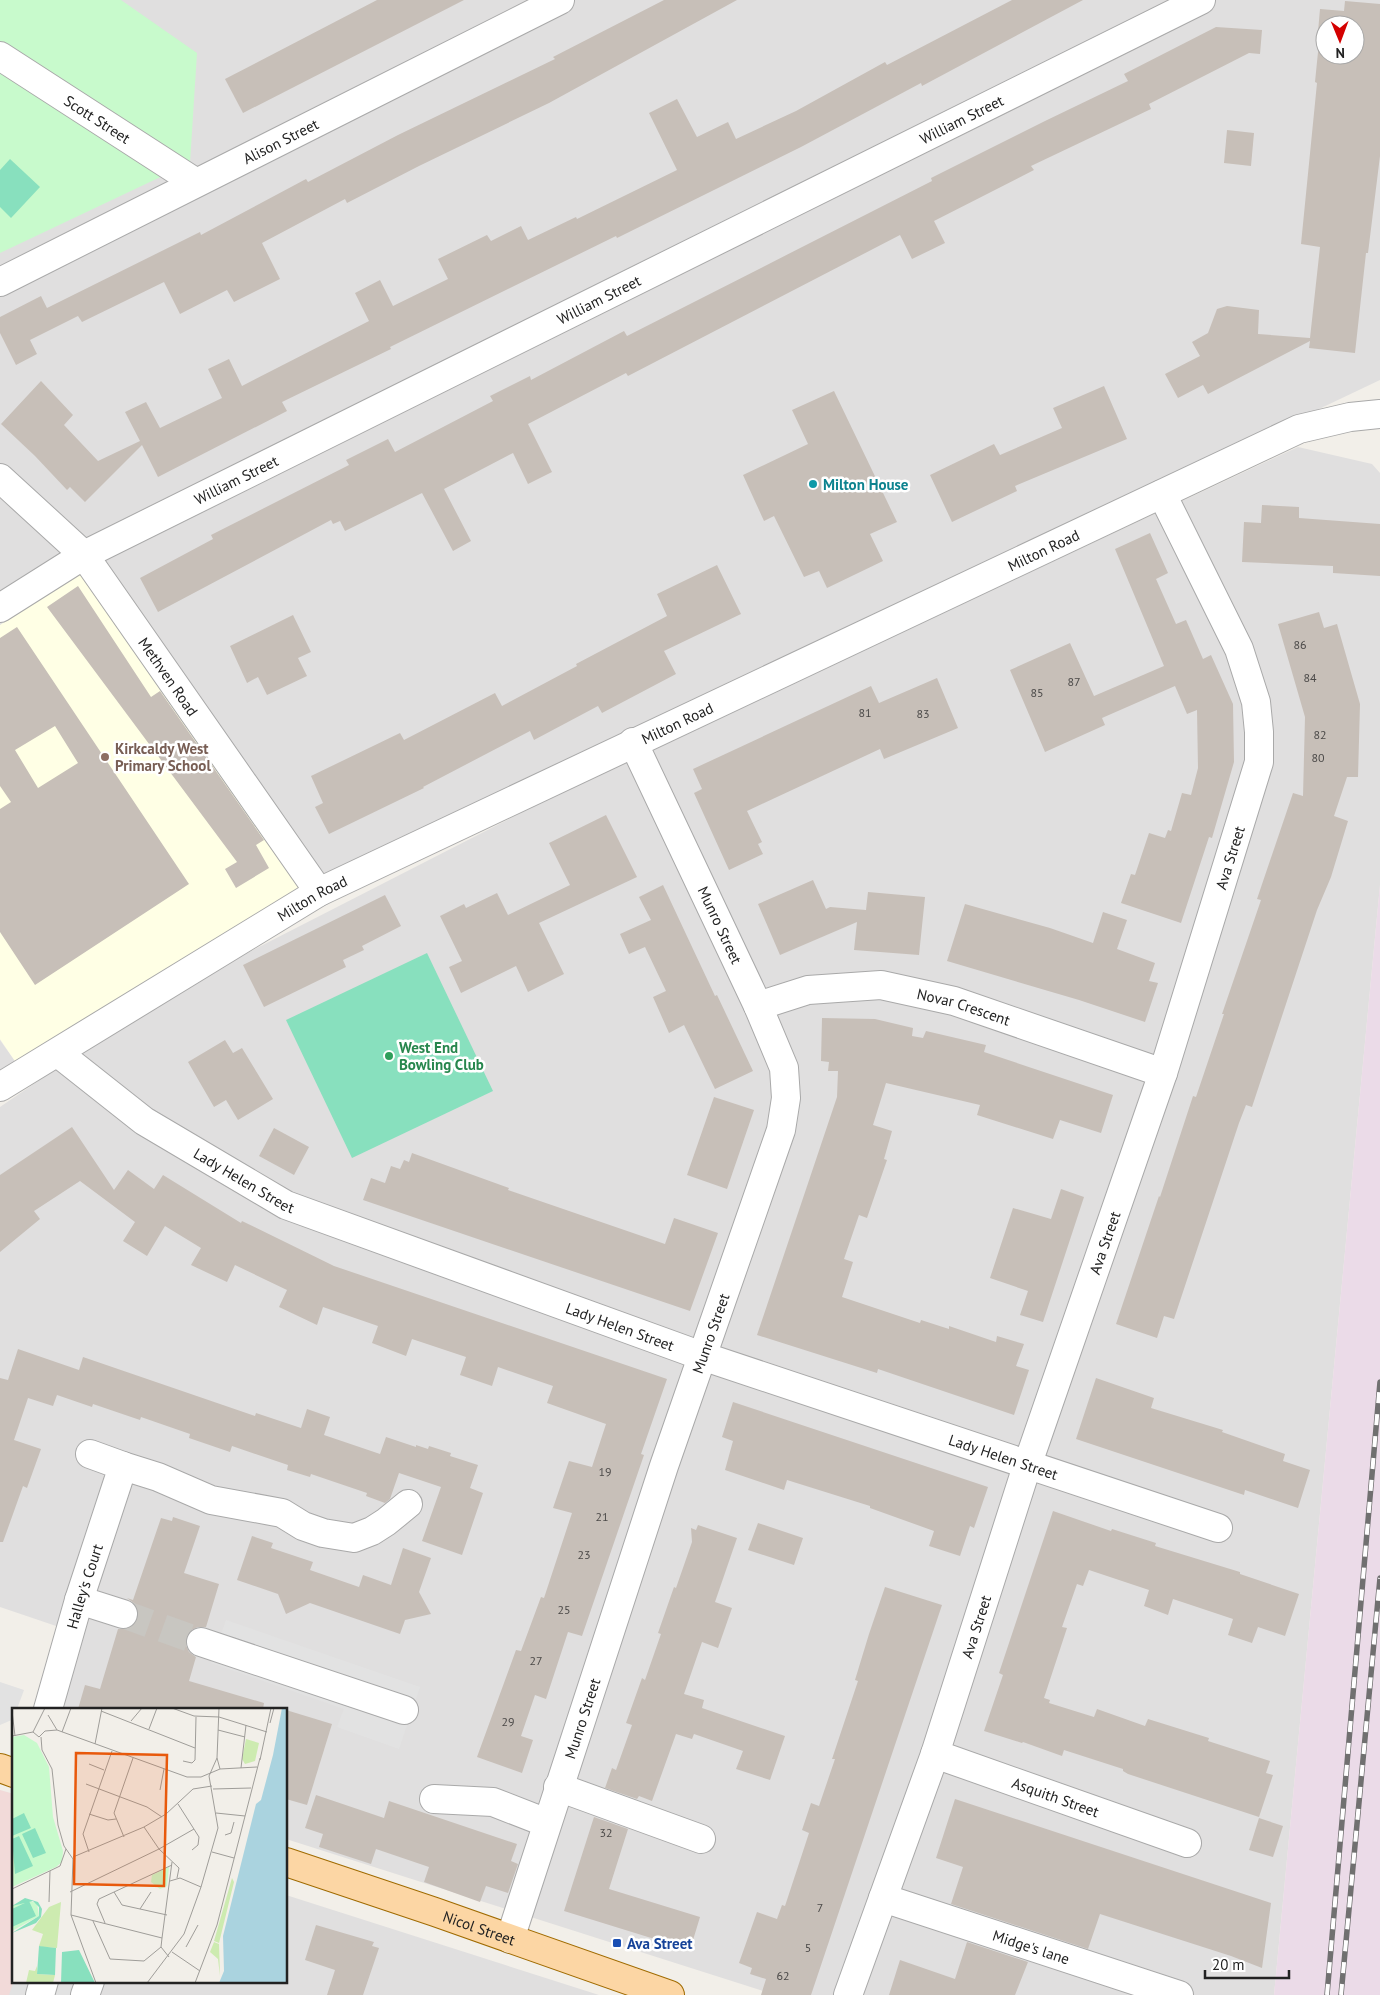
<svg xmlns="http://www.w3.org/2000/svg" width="1380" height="1995" viewBox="0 0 1380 1995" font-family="'PT Sans',sans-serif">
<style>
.residential{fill:#e0dfdf;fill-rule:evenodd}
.commercial{fill:#f2dad9}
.industrial{fill:#ebdbe8}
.education{fill:#ffffe5}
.park{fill:#c8facc}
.pitch{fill:#88e0be}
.parking{fill:#e2e2e2}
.building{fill:#c7bfb8;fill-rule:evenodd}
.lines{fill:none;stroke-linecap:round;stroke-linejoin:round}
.minor-tunnel{stroke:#c8c6c1;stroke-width:28;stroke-dasharray:28 14;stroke-linecap:butt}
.minor-casing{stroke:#a9a9a9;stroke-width:30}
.major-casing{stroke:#a06b00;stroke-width:30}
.minor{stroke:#fff;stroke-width:28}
.major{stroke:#fcd6a4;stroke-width:28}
.rail-casing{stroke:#707070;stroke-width:5.5}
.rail{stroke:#fff;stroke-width:4;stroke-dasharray:11;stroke-linecap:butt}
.culture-dot{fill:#0f9aa8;stroke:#fff;stroke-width:2}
.education-dot{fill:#8d6e63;stroke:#fff;stroke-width:2}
.leisure-dot{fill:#2e9e5b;stroke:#fff;stroke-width:2}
.transit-dot{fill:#1a4fb4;stroke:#fff;stroke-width:2}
.labels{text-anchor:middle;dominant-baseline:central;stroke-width:5;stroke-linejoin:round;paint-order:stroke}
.number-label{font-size:12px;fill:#4b4948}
.street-label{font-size:15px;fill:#222;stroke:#fff}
.culture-label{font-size:15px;font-weight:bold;fill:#0d838f;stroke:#fff;text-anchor:start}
.education-label{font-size:15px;font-weight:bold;fill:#785e54;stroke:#fff;text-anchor:start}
.leisure-label{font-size:15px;font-weight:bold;fill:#27864d;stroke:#fff;text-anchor:start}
.transit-label{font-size:15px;font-weight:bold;fill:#164399;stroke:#fff;text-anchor:start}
.inset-road{fill:none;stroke:#9f9d99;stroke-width:1}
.view{fill:#e8590c;fill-opacity:0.15;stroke:#e8590c;stroke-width:2.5}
.inset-edge{fill:none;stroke:#222;stroke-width:2.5}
</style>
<rect width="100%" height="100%" fill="#f2efe9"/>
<g class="residential">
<path d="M0 0H1380V380L304 890 0 625ZM1325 25H1355V55H1325Z"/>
<polygon points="1298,447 1372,464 1380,473 1380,885 1274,1995 776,1995 286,1839 286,1709 35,1709 62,1628 0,1607 0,1107 163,996 603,771"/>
<polygon points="0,1040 17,1064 0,1079"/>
<polygon points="286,1895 599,1995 95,1995 100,1981 286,1981"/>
</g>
<polygon class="commercial" points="0,1790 14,1794 14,1981 75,1981 70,1995 0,1995"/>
<polygon class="industrial" points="1380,885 1380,1995 1274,1995"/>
<polygon class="education" points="79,571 304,890 17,1064 0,1039 0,625"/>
<polygon class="park" points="0,0 121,0 197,53 190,163 0,253"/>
<g class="pitch">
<polygon points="10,159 40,187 11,218 0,207 0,170"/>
<polygon points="427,953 493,1091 352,1158 286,1020"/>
</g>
<g class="parking">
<polygon points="226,1620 420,1687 399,1749 337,1727 344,1709 211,1663"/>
<polygon points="0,1682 24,1690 17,1709 14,1709 14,1719 0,1725"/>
<polygon points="14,1980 14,1981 75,1981 70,1995 9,1995"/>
</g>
<g class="building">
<polygon points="377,0 464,0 243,113 225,79"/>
<polygon points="664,0 737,0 549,103 419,166 347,203 345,199 262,243 280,279 234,302 227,290 180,314 164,282 82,322 78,316 30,340 37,354 16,365 0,333 0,317 41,296 47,308 200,232 201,235 306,179 308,182 398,135 555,59 553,57"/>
<polygon points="1012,0 1083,0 922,86 921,83 801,147 617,238 616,236 390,347 391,349 282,402 287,411 158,477 142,445 85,502 70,487 67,490 35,456 1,424 41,381 73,415 64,425 98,461 140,441 125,412 146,402 160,428 222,398 208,369 229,359 242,386 369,321 355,293 380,280 393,306 448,279 438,259 487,235 491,241 521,226 528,240 576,217 577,219 677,170 649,113 677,99 697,137 728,122 736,139 796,111 885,62 887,65"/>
<path d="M1345 1 1380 4V156L1368 253H1366L1355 353 1309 348 1310 341 1208 394 1203 385 1178 398 1165 374 1200 356 1192 342 1208 333 1217 309 1227 306 1259 310 1258 334 1310 338 1320 247 1301 244 1317 83 1315 82 1320 32H1318L1320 9 1344 11ZM1325 25H1355V55H1325Z"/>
<polygon points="1216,27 1262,30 1260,54 1249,53 1149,104 1151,109 1031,166 1034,170 934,221 945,243 912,259 900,235 628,376 626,373 528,424 552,472 528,484 513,453 444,489 471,541 453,551 422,493 345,531 340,521 333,524 331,520 158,612 140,578 213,539 211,535 349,465 346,460 388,439 395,452 493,401 490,396 530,376 531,380 624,331 627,336 932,181 931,178 1045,121 1128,81 1124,74"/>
<polygon points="1227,130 1254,133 1251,166 1224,163"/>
<polygon points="1104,386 1127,439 1015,486 1017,491 952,522 930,475 994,444 1000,455 1062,428 1053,408"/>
<polygon points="834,391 897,522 870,534 883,561 827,588 819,571 804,577 774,516 764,521 743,475 808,444 792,410"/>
<polygon points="1262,505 1299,507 1299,518 1380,524 1380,576 1333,573 1333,566 1242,562 1244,522 1261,523"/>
<polygon points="1150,533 1168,573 1156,579 1176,624 1186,620 1203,659 1211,655 1233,704 1234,762 1212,838 1209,837 1181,923 1121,903 1131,874 1135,875 1149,833 1165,838 1168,830 1171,831 1182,793 1191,795 1198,768 1197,710 1187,714 1175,686 1102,718 1105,725 1045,752 1010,670 1070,643 1094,696 1164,666 1115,549"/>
<polygon points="717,565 741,614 664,651 676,674 602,713 598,706 534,740 530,731 423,787 424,788 329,834 315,807 323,803 311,776 400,733 404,740 495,693 502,706 577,666 576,664 667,616 657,594"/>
<polygon points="78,586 151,697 160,691 264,840 256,845 269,868 236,888 225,869 237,862 47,607"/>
<polygon points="1319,612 1324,628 1337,624 1360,704 1358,777 1347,777 1334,816 1348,821 1331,877 1317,910 1252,1107 1246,1105 1239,1123 1174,1319 1164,1316 1157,1338 1116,1324 1159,1196 1160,1197 1193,1096 1196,1097 1224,1014 1222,1014 1261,900 1257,899 1293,793 1303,796 1305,717 1278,624"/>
<polygon points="293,615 311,652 298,658 307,676 267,695 258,677 247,683 230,646"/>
<path d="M17 627 189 884 35 985 0 932V809L11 802 0 786V638ZM55 726 78 763 38 788 15 750Z"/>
<polygon points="937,678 958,728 884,759 880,749 747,811 762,842 758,844 763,854 729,870 694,793 702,789 693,769 871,686 879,703"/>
<polygon points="606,815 637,877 539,923 564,974 528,992 516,966 461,993 449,967 462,961 440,916 464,904 466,908 497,893 508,915 570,885 549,843"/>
<polygon points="813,880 826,909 830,907 866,910 868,892 925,897 919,955 854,950 857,922 780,955 758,904"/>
<polygon points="663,885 715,996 717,995 753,1071 715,1089 684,1025 669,1033 653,997 666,991 645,947 629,954 620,934 651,920 639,897"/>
<polygon points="385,895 401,926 362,946 364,950 343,960 346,967 264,1007 243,965"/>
<polygon points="965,904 1050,928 1093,943 1103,912 1127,920 1117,949 1155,963 1149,981 1158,983 1145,1022 1079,1000 947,961"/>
<polygon points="822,1018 875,1019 913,1028 912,1036 923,1038 926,1031 986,1045 984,1052 1113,1095 1101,1133 1060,1120 1053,1139 977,1115 980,1105 886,1083 873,1125 892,1131 884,1159 887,1160 867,1218 859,1215 844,1259 853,1262 842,1297 920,1323 921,1320 949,1329 949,1326 996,1342 997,1336 1024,1344 1016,1366 1029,1370 1014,1415 878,1369 877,1373 757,1335 837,1097 838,1071 828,1071 829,1062 821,1061"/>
<polygon points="225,1040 233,1053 242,1048 273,1099 238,1120 226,1100 214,1107 188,1062"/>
<polygon points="714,1097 754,1110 727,1189 687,1175"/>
<polygon points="72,1127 114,1190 128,1170 154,1189 163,1175 241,1223 242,1221 334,1266 667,1379 641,1454 644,1455 582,1636 568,1632 546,1699 535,1695 521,1736 533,1740 522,1773 477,1757 516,1650 521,1651 541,1597 544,1598 572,1513 553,1508 569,1461 592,1467 606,1424 547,1403 553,1386 498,1367 492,1386 460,1375 466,1357 412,1339 406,1356 372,1343 378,1326 323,1307 317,1325 279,1307 287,1290 235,1265 227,1282 191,1265 201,1248 165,1226 147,1256 123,1241 135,1222 80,1181 34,1211 40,1219 0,1252 0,1175"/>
<polygon points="274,1128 309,1147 294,1175 259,1156"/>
<polygon points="412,1153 509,1188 508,1190 665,1244 674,1218 718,1233 690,1311 363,1200 371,1178 385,1183 391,1166 400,1169 404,1160 409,1162"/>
<polygon points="1061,1189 1084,1197 1043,1322 1020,1315 1028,1291 990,1278 1013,1208 1051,1219"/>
<polygon points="18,1349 79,1370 83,1357 255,1416 256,1413 301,1428 307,1409 330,1417 324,1435 380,1454 386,1437 416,1447 416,1445 428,1449 429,1446 451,1453 450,1456 478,1465 470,1488 483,1493 462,1555 422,1541 441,1487 399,1473 390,1499 385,1503 366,1496 367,1493 311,1474 310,1477 287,1470 288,1465 232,1446 230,1452 189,1438 190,1434 141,1417 140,1420 93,1404 92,1407 57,1395 53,1406 28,1398 14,1440 41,1449 27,1488 23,1486 3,1542 0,1542 0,1378 8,1380"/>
<polygon points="1096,1378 1154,1398 1151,1408 1223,1430 1222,1432 1285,1454 1283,1461 1310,1470 1298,1508 1245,1490 1244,1495 1076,1439"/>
<polygon points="733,1402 988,1487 974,1528 970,1526 960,1556 929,1546 934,1531 870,1508 870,1506 787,1480 784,1490 725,1470 733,1441 722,1437"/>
<polygon points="1053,1511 1111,1531 1112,1529 1156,1543 1155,1546 1240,1572 1240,1574 1299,1594 1285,1636 1258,1627 1252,1643 1228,1635 1233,1619 1173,1599 1168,1615 1144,1606 1149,1590 1089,1570 1083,1586 1077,1584 1062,1627 1067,1628 1044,1698 1050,1700 1049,1703 1094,1717 1097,1709 1145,1726 1148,1719 1209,1738 1208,1741 1270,1761 1266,1773 1273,1775 1259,1817 1128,1774 1123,1771 1123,1769 1064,1750 1062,1756 1023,1742 1022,1743 984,1731 1003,1675 999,1673"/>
<polygon points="173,1517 200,1526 184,1573 219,1584 206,1627 198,1627 191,1630 186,1638 186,1645 189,1652 196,1657 189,1681 264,1703 263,1709 78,1709 85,1685 100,1689 118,1629 127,1629 133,1626 138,1619 138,1610 135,1604 127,1598 133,1600 161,1518 172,1521"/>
<polygon points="758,1523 803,1538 794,1565 748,1550"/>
<polygon points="698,1525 737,1538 715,1602 732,1608 718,1648 702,1642 684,1694 704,1700 702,1708 785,1736 770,1780 736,1769 743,1751 694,1734 692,1739 676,1734 652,1801 639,1796 637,1799 605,1788 612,1768 616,1770 632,1725 626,1723 642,1678 645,1680 661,1634 658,1633 674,1587 676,1588 692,1542 691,1528 696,1530"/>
<polygon points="252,1536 273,1543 271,1548 313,1562 310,1570 359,1587 363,1575 391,1585 403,1548 431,1558 419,1592 431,1614 405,1620 400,1634 310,1603 286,1614 278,1594 237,1580"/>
<polygon points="885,1587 942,1605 811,1995 761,1995 766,1979 750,1974 752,1968 739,1963 757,1912 777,1919 782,1905 785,1906 809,1833 802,1830 811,1803 819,1806 835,1759 832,1759 858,1681 855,1680 869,1634"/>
<polygon points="286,1710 332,1724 307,1805 286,1799"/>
<polygon points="316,1795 384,1818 389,1801 517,1844 511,1861 518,1864 508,1893 486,1886 480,1902 424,1882 429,1867 376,1849 371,1864 319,1847 323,1834 305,1828"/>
<polygon points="955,1799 1271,1903 1262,1968 1231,1956 1100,1914 1088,1949 951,1904 963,1867 936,1858"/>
<polygon points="594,1817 628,1829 609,1889 700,1917 690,1950 564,1911"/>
<polygon points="1259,1818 1283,1826 1273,1857 1249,1850"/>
<polygon points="316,1925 374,1942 372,1946 379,1948 363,1995 327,1995 335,1970 305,1960"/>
<polygon points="967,1942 1028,1962 1015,1995 889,1995 900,1960 955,1979"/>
</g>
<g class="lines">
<polyline class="minor-tunnel" points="123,1614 201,1642"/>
<g class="minor-casing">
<g id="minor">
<path id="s1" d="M0 56 195 182"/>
<path id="s2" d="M0 282 560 0"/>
<path id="s3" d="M0 478 84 555 319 892"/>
<path id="s4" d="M0 608 84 555 1201 0"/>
<path id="s5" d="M758 1006 808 990 881 985 954 1001 1163 1073"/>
<path id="s6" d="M58 1053 144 1121 286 1205 702 1356 1218 1528"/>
<path id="s7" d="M0 1087 319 892 1299 429 1350 417 1380 414"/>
<polyline points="123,1466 158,1477 211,1500 282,1513 303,1526 323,1533 354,1538 372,1531 386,1522 408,1504"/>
<polyline points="79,1600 123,1614"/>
<polyline points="201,1642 404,1710"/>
<path id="s8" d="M48 1709 79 1600 123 1466 90 1454"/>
<path id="s9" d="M935 1754 1187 1843"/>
<polyline points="558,1787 701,1839"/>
<polyline points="434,1799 493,1802 547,1823"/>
<path id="s10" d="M883 1898 1179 1995"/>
<path id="s11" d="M510 1939 664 1466 781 1130 786 1098 784 1068 758 1006 633 742"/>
<polyline points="40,1995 44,1981"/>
<polyline points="85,1995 90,1981"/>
<path id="s12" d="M848 1995 935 1754 1027 1466 1163 1073 1259 762V732L1256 702 1239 649 1162 494"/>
</g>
</g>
<g class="major-casing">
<g id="major">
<polyline points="0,1768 14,1773"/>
<path id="s13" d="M286 1862 435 1912 670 1995"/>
</g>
</g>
<use href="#minor" class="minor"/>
<use href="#major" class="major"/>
<g class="rail-casing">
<g id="rail">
<polyline points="1327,1995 1380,1382"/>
<polyline points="1341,1995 1380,1578"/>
</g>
</g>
<use href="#rail" class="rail"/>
</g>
<circle class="culture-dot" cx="813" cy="484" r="5"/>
<circle class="education-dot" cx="105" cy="757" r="5"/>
<circle class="leisure-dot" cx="389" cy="1056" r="5"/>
<rect class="transit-dot" x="612" y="1938" width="10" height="10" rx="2.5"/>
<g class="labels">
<g class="number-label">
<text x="1300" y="644">86</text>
<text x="1310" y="677">84</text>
<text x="1074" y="681">87</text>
<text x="1037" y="692">85</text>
<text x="865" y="712">81</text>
<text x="923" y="713">83</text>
<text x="1320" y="734">82</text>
<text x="1318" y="757">80</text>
<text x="605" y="1471">19</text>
<text x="602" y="1516">21</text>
<text x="584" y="1554">23</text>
<text x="564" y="1609">25</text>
<text x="536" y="1660">27</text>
<text x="508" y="1721">29</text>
<text x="606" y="1832">32</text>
<text x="820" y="1907">7</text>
<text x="808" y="1947">5</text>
<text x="783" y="1975">62</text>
</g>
<g class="street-label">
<text stroke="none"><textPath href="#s1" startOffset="116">Scott Street</textPath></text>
<text stroke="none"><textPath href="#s4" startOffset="1079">William Street</textPath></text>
<text stroke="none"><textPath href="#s2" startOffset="314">Alison Street</textPath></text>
<text stroke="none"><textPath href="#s4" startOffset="674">William Street</textPath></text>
<text stroke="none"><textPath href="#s4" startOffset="269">William Street</textPath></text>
<text stroke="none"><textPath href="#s7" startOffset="1175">Milton Road</textPath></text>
<text stroke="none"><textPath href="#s3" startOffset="262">Methven Road</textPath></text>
<text stroke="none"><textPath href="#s7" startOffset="770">Milton Road</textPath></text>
<text stroke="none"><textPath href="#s12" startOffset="1200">Ava Street</textPath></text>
<text stroke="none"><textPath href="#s7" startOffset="365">Milton Road</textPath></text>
<text transform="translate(720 925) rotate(65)">Munro Street</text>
<text stroke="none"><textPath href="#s5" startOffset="211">Novar Crescent</textPath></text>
<text stroke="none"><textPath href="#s6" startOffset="226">Lady Helen Street</textPath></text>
<text stroke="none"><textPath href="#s12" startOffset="795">Ava Street</textPath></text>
<text stroke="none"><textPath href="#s6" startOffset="630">Lady Helen Street</textPath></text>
<text stroke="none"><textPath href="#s11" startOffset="638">Munro Street</textPath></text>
<text stroke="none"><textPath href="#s6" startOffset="1035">Lady Helen Street</textPath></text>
<text stroke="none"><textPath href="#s8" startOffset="128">Halley's Court</textPath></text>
<text stroke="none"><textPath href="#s12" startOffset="390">Ava Street</textPath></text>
<text stroke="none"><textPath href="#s11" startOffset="232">Munro Street</textPath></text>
<text stroke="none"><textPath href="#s9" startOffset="128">Asquith Street</textPath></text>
<text stroke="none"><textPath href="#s13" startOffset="204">Nicol Street</textPath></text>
<text stroke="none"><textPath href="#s10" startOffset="156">Midge's lane</textPath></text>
</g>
<g class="culture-label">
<text x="823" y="484">Milton House</text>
</g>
<g class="education-label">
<text x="115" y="748">Kirkcaldy West<tspan x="115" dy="17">Primary School</tspan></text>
</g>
<g class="leisure-label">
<text x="399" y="1047">West End<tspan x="399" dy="17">Bowling Club</tspan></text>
</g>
<g class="transit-label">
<text x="627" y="1943">Ava Street</text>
</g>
</g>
<g transform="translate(12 1708)">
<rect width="275" height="275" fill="#f2efe9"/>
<path d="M234 31 247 35 243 53 233 56 230 51ZM220 170 222 174 207 235 202 233ZM49 194 45 240 30 239 27 238 31 226 20 222 37 199ZM202 234 207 236 208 268 206 251 198 244ZM25 258V266L43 267 41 275H14L17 262 23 263Z" fill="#cdebb0"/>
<path d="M12 27 25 35 37 59 41 109 51 143 50 154 44 159 0 179V29ZM157 159 155 178 148 181 139 174 140 167ZM14 192 25 195 27 208 0 223V198Z" fill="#c8facc"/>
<path d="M12 105 19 120 0 128V111ZM23 120 34 145 21 150 10 126ZM7 128 21 158 3 166 0 131ZM13 190 26 194 30 201 29 209 24 215 0 225 27 208V199L21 193 0 198ZM17 193 24 208 0 219V201ZM27 238 44 240 43 267 25 266ZM67 242 83 275H49L50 244Z" fill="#88e0be"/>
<path d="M270 0H275V275H207L212 263 211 228 244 96 249 92 261 47Z" fill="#aad3df"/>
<path class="inset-road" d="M160 0 182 8 207 9 255 24M207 0 205 50 208 61M0 3 3 28M89 3 183 40M36 7 45 22M119 13 130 0M258 15 262 0M137 21 145 0M206 22 233 29M33 23 45 22 175 69H189L208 61 245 59M33 23 27 29 21 24 33 0M50 24 59 0M0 28 21 24M29 29 30 42 40 61 46 117 52 138 61 151 59 207 84 275M83 36 90 0M248 52 259 0M171 53 180 55 183 52 184 9M77 56 92 62M229 60 234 17M74 76 135 99 150 109M201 81 239 80M148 82 152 61M166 96 187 129 186 137 180 142M204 105 233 108M77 106 96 112 104 111M132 119 147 141 167 160 165 170M213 127 219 125 222 114M112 129 102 105 121 50M77 144 71 126 100 43M200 144 222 150M61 149 132 119 154 106 181 81 200 78M158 173 168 170 189 179M0 181 48 158 54 141M58 184 147 141 182 121M102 184 110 197 155 207M37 194 38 163M128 201 139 184M59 207 150 230 149 239 157 249M81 213 98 251 132 253 149 239M93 215 85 196 87 191 160 157M150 230 160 154M174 239 186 217M160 244 188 263M135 275 172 226 189 179 206 120 197 68 205 50M183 275 205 217 248 50"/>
<path class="view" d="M64 45 155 47 152 178 62 176Z"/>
<rect width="275" height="275" class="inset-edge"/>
</g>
<g transform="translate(1340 40) rotate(179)"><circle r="24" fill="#ffffff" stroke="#a7a7a7"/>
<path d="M0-4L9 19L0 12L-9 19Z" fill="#d40000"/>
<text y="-8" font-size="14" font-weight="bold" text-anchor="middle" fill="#222222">N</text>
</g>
<path d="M1205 1970v8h84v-8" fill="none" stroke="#222222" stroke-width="2.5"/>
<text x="1212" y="1970" font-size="15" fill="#222222" stroke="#ffffff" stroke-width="4" paint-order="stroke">20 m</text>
</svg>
